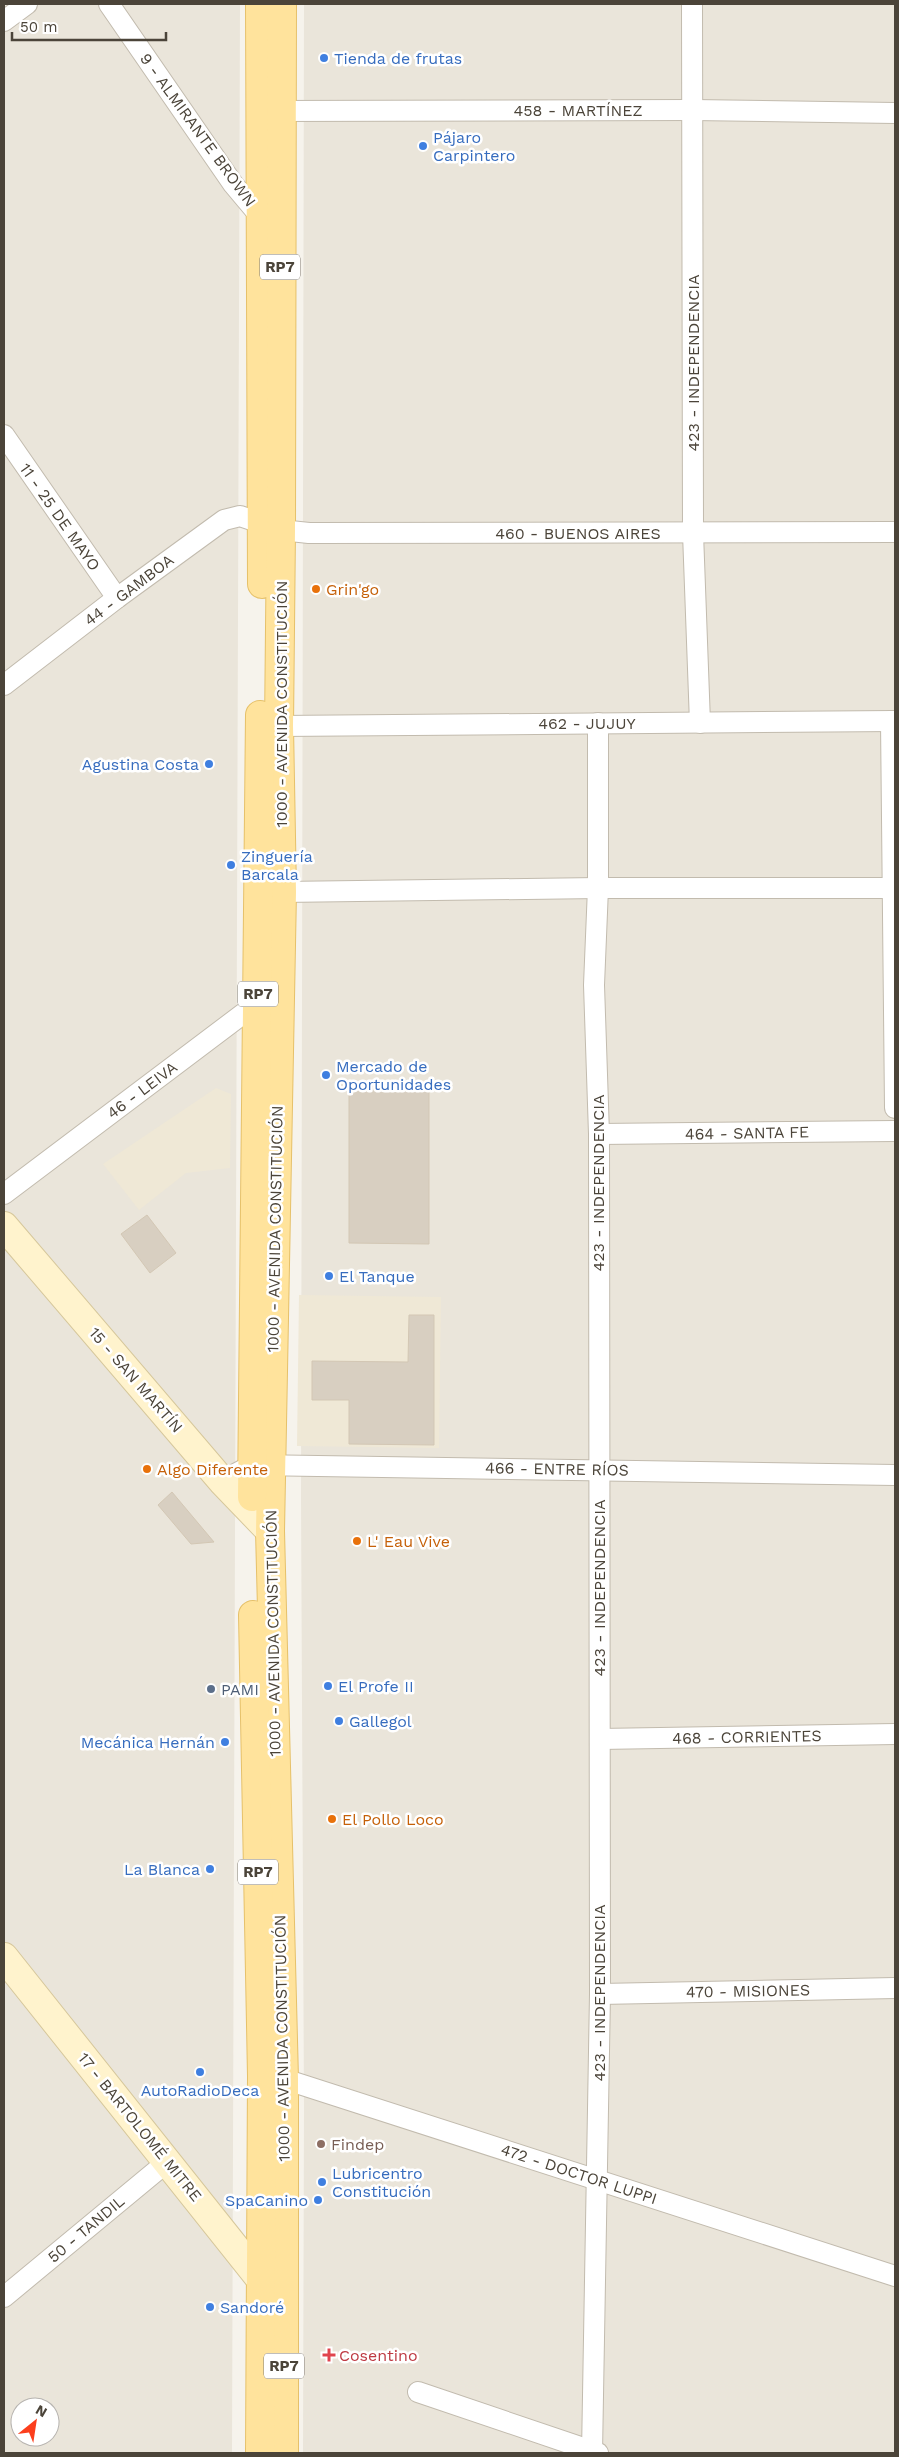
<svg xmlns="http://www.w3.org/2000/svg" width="899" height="2457" viewBox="0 0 899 2457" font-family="'Work Sans',sans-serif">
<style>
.residential{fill:#eae5da;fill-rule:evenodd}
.education{fill:#efe8d6}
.building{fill:#d8cfc1;stroke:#d3c7b4}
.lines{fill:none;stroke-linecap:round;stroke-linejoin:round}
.street-casing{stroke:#c2bbae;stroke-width:22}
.secondary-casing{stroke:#d6c79b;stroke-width:30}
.primary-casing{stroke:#e6c16a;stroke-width:30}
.street{stroke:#fff;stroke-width:20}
.secondary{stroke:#fff3cd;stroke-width:28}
.primary{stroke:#ffe39c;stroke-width:28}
.shop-dot{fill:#3f7fe0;stroke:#fff;stroke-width:2}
.food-dot{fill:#e8710a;stroke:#fff;stroke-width:2}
.service-dot{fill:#5c6f8a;stroke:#fff;stroke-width:2}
.education-dot{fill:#8d6e63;stroke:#fff;stroke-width:2}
.health-dot{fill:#e0444e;stroke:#fff;stroke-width:2}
.labels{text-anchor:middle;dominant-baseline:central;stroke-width:5;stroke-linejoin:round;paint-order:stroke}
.shield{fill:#fff;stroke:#817c74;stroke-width:1}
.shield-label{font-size:15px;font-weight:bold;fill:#4b4439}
.shop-label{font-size:16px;fill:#366cbe;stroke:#fff;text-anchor:start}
.street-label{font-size:16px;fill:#4b4439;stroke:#fff}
.food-label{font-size:16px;fill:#c56008;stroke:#fff;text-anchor:start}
.service-label{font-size:16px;fill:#4e5e75;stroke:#fff;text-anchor:start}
.education-label{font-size:16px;fill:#785e54;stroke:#fff;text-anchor:start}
.health-label{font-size:16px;fill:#be3a42;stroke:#fff;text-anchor:start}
</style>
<rect width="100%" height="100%" fill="#f6f3ec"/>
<g class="residential">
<path d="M4 4H240L232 2453H4ZM20 2407H50V2437H20Z"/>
<polygon points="304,4 895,4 895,2453 303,2453 304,2107 301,1497"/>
</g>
<g class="education">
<polygon points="216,1088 231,1094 230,1168 186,1173 139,1210 103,1164"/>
<polygon points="299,1295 441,1297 439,1448 297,1446"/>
</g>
<g class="building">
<polygon points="349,1086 429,1086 429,1244 349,1243"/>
<polygon points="147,1215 176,1253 150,1273 121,1234"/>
<polygon points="409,1315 434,1315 434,1445 349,1444 349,1400 312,1400 312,1361 408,1362"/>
<polygon points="172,1492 214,1542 191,1544 158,1505"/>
</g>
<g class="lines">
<g class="street-casing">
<g id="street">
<polyline points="109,4 233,184 259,215 268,215"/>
<polyline points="692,4 693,533 700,723"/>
<polyline points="4,21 27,4"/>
<polyline points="270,111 693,110 895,113"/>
<polyline points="4,435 117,598"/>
<polyline points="4,685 117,598 224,520 240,516 281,530 309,533 895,532"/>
<polyline points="891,721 895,1108"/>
<polyline points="279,726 895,721"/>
<polyline points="282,892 598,888 893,888"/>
<polyline points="599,1134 895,1131"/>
<polyline points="4,1194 264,998"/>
<polyline points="222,1481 252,1465 895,1475"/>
<polyline points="600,1739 895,1734"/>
<polyline points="600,1994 895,1988"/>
<polyline points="271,2077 284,2079 895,2276"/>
<polyline points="4,2297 167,2162"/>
<polyline points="418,2392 598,2453"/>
<polyline points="592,2453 600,1994 599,1134 594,985 598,888 598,723"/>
</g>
</g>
<g class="secondary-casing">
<g id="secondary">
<polyline points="4,1226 222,1481 270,1531"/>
<polyline points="4,1957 261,2280 275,2280"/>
</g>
</g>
<g class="primary-casing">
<g id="primary">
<polyline points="260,4 262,584"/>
<polyline points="282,4 281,530 279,726 282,892 270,1531 284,2079 284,2453"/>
<polyline points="252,1497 260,715"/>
<polyline points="253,1615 262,2076 260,2453"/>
</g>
</g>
<use href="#street" class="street"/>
<use href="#secondary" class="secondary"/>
<use href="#primary" class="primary"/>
</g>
<g class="shop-dot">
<circle cx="324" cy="58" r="5"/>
<circle cx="423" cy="146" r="5"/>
<circle cx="209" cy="764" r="5"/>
<circle cx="231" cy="865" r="5"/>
<circle cx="326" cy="1075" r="5"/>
<circle cx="329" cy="1276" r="5"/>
<circle cx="328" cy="1686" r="5"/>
<circle cx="339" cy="1721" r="5"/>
<circle cx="225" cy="1742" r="5"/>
<circle cx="210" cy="1869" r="5"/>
<circle cx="200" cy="2072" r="5"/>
<circle cx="322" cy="2182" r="5"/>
<circle cx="318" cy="2200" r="5"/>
<circle cx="210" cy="2307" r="5"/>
</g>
<g class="food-dot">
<circle cx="316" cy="589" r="5"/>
<circle cx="147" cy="1469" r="5"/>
<circle cx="357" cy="1541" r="5"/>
<circle cx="332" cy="1819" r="5"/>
</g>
<circle class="service-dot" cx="211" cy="1689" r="5"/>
<circle class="education-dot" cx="321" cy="2144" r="5"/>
<path class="health-dot" d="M326.5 2347.5h5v5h5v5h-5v5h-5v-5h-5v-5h5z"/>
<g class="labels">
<g class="shield">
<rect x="260" y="254.5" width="40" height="25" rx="4"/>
<rect x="238" y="981.5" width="40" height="25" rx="4"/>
<rect x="238" y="1859.5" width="40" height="25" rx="4"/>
<rect x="264" y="2353.5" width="40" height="25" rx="4"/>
</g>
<g class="shield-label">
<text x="280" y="267">RP7</text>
<text x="258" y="994">RP7</text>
<text x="258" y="1872">RP7</text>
<text x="284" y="2366">RP7</text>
</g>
<g class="shop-label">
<text x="334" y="58">Tienda de frutas</text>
<text x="433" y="137">Pájaro<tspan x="433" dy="18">Carpintero</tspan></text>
<text x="199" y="764" text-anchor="end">Agustina Costa</text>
<text x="241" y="856">Zinguería<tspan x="241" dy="18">Barcala</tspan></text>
<text x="336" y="1066">Mercado de<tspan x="336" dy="18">Oportunidades</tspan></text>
<text x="339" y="1276">El Tanque</text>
<text x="338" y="1686">El Profe II</text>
<text x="349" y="1721">Gallegol</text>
<text x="215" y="1742" text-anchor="end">Mecánica Hernán</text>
<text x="200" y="1869" text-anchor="end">La Blanca</text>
<text x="200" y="2090" text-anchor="middle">AutoRadioDeca</text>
<text x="332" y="2173">Lubricentro<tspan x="332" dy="18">Constitución</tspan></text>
<text x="308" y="2200" text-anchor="end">SpaCanino</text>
<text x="220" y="2307">Sandoré</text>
</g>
<g class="street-label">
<text x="578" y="110">458 - MARTÍNEZ</text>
<text transform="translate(198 130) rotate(54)">9 - ALMIRANTE BROWN</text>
<text transform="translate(693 363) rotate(-90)">423 - INDEPENDENCIA</text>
<text transform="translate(60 517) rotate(55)">11 - 25 DE MAYO</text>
<text x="578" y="533">460 - BUENOS AIRES</text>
<text transform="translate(129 590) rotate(-37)">44 - GAMBOA</text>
<text transform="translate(281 704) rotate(-90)">1000 - AVENIDA CONSTITUCIÓN</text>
<text x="587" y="723">462 - JUJUY</text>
<text transform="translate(142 1090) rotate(-37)">46 - LEIVA</text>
<text transform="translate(747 1133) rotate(-1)">464 - SANTA FE</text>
<text transform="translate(598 1183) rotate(-90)">423 - INDEPENDENCIA</text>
<text transform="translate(275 1229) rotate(-89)">1000 - AVENIDA CONSTITUCIÓN</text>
<text transform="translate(136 1380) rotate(49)">15 - SAN MARTÍN</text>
<text transform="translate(557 1469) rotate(1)">466 - ENTRE RÍOS</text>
<text transform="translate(599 1588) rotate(-90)">423 - INDEPENDENCIA</text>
<text transform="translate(273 1633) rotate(-91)">1000 - AVENIDA CONSTITUCIÓN</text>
<text transform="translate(747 1737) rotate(-1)">468 - CORRIENTES</text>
<text transform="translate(748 1991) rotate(-1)">470 - MISIONES</text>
<text transform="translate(599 1993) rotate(-90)">423 - INDEPENDENCIA</text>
<text transform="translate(282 2038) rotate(-91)">1000 - AVENIDA CONSTITUCIÓN</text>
<text transform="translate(140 2127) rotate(51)">17 - BARTOLOMÉ MITRE</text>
<text transform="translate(579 2174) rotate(18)">472 - DOCTOR LUPPI</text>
<text transform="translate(86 2229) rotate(-40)">50 - TANDIL</text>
</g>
<g class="food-label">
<text x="326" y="589">Grin'go</text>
<text x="157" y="1469">Algo Diferente</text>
<text x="367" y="1541">L' Eau Vive</text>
<text x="342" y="1819">El Pollo Loco</text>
</g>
<g class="service-label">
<text x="221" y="1689">PAMI</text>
</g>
<g class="education-label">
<text x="331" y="2144">Findep</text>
</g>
<g class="health-label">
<text x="339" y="2355">Cosentino</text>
</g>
</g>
<rect width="899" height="2457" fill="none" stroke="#4b4439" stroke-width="10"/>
<g transform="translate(35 2422) rotate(30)"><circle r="24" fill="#ffffff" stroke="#b7b4b0"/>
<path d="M0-4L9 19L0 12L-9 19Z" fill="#fc3f1d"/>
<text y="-8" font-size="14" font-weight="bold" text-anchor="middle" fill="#4b4439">N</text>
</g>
<path d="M12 32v8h154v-8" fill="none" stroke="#4b4439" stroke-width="2.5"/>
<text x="20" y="32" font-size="15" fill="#4b4439" stroke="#ffffff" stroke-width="4" paint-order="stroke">50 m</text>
</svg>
